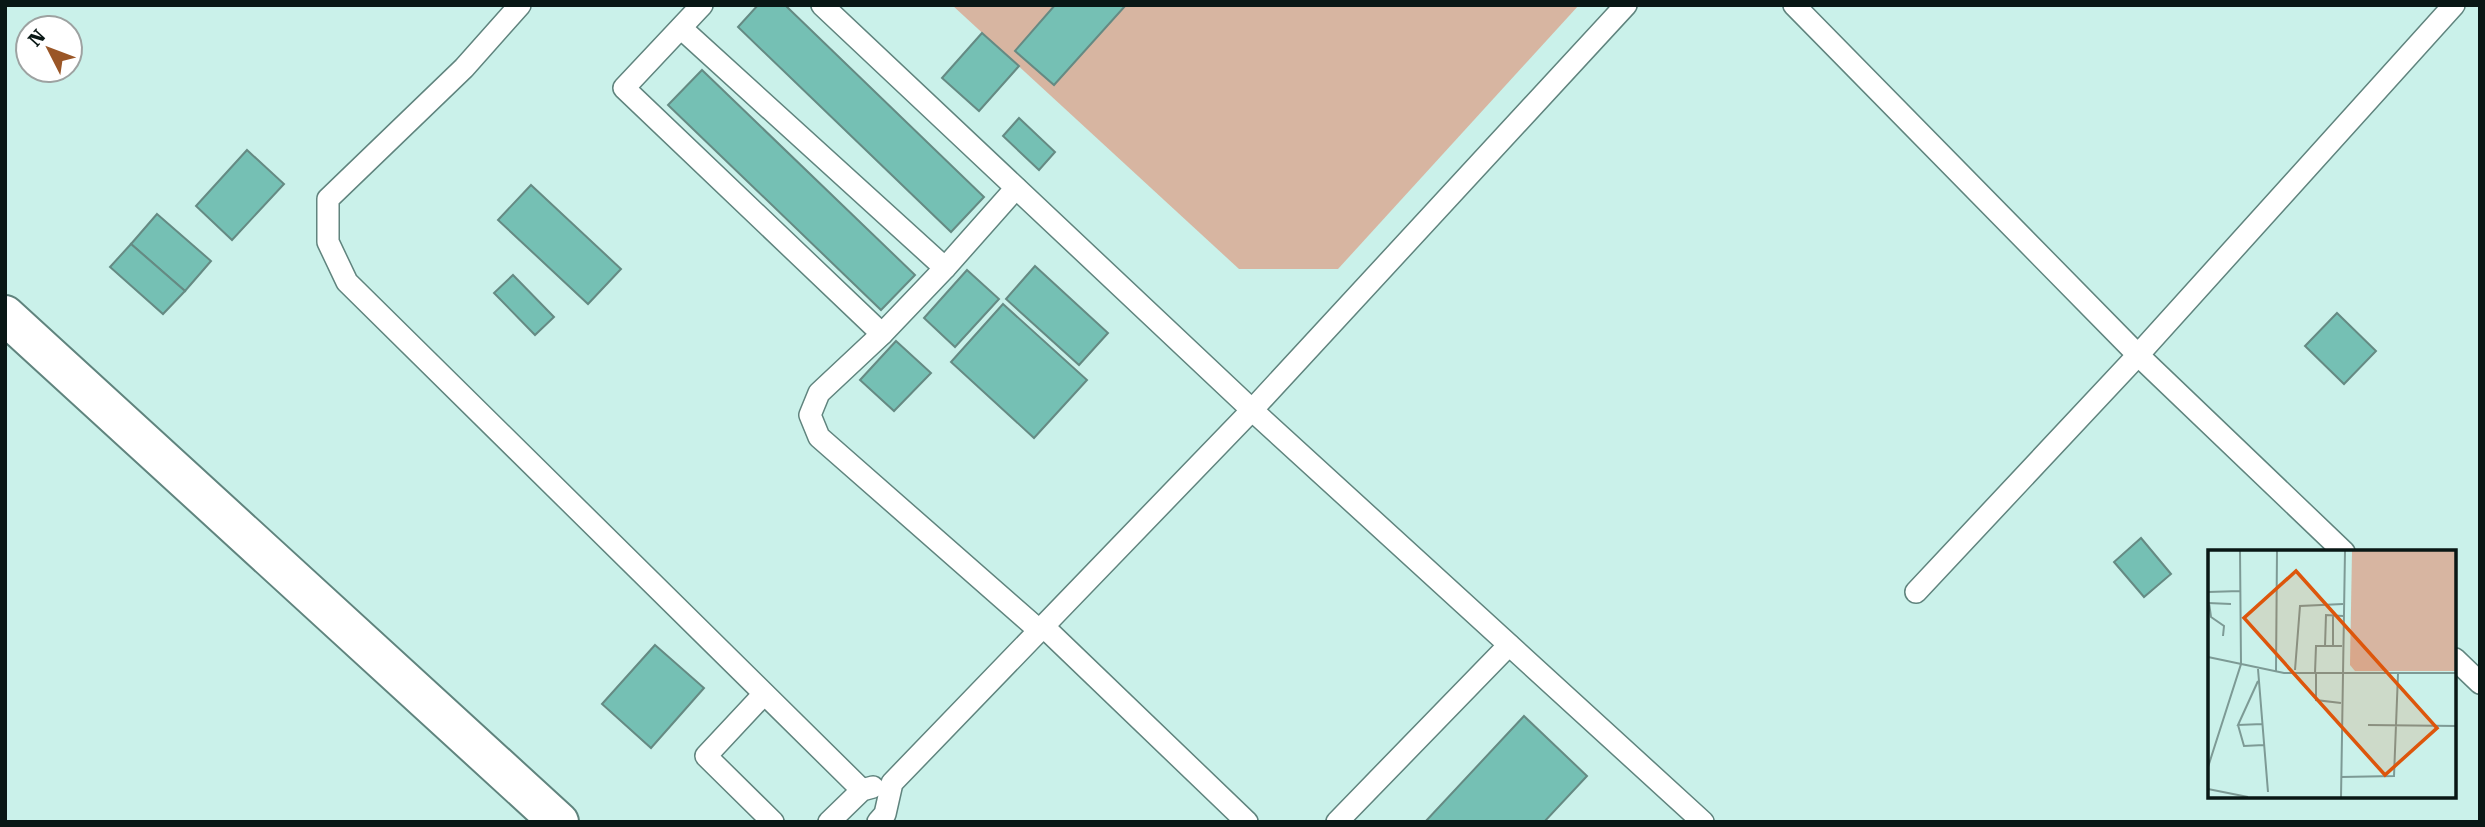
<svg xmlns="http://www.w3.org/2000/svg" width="2485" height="827" viewBox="0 0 2485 827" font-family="'Roboto Serif',serif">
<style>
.grass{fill:#d7b5a1}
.building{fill:#75c0b4;stroke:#658a83;stroke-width:2}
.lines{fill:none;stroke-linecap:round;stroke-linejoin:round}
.service-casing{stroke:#60847e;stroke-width:24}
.minor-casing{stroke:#60847e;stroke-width:42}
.service{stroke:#fff;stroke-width:21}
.minor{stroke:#fff;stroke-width:38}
.inset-road{fill:none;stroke:#7d9a95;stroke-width:2}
.view{fill:#dd560c;fill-opacity:0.15;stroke:#dd560c;stroke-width:3.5}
.inset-edge{fill:none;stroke:#091715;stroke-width:3.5}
</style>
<rect width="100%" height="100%" fill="#caf1ea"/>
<polygon class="grass" points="952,5 1579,5 1338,269 1239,269"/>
<g class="building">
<polygon points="758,5 785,5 984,197 951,232 738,27"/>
<polygon points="1055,5 1126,5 1054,85 1015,51"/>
<polygon points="982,33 1019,66 979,111 942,78"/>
<polygon points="702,70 915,275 881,310 668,105"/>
<polygon points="1019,118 1055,152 1039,170 1003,136"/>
<polygon points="247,150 284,184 232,240 196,206"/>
<polygon points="531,185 621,269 588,304 498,220"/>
<polygon points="157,214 211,261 185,291 131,244"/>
<polygon points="131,244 185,291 163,314 110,267"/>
<polygon points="1035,266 1108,333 1079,365 1006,299"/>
<polygon points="967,270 999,299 955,347 924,318"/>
<polygon points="513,275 554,317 535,335 494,293"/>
<polygon points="1003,304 1087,380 1034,438 951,362"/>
<polygon points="2337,313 2376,351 2344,384 2305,346"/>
<polygon points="896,341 931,373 894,411 860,380"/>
<polygon points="2141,538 2171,574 2144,597 2114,562"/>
<polygon points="655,645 704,688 651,748 602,704"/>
<polygon points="1524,716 1587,776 1544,822 1425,822"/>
</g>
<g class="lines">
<g class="service-casing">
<g id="service">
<polyline points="520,5 464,68 328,199 328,242 347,282 862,790"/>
<polyline points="702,5 624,88 882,334"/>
<polyline points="822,5 1252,410 1703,822"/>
<polyline points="1794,5 2138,355 2344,552"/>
<polyline points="681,28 945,268"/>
<polyline points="1016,188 945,268 882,334 819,393 810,415 819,437 1040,631"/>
<polyline points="1916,592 2138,355 2454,5"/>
<polyline points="1044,627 1247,822"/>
<polyline points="2455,659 2480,683"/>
<polyline points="764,694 706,756 773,822"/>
<polyline points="829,822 862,790 873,787"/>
<polyline points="878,822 885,814 892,783 1252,410 1626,5"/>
<polyline points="1337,822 1509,645"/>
</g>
</g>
<g class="minor-casing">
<polyline id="minor" points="5,315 559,822"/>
</g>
<use href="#service" class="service"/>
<use href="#minor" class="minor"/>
</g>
<g transform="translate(2208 550)">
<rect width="248" height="248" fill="#caf1ea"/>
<path d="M144 1H248V121H147L142 115Z" fill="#d7b5a1"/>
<path class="inset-road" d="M0 42 32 41M0 53 23 54M1 53 3 67 16 76 15 86M117 96 118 65 135 66M125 96V66M0 107 76 123H249M50 119 60 242M87 120 92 56 135 54M68 121 69 1M107 123 108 96H134M108 123V150L133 153M50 131 30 175 55 174M30 175 36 196 56 195M160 175 249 176M0 217 33 114 32 1M133 227 186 226 190 124M0 239 40 247M133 248 137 1"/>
<path class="view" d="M88 21 229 178 177 225 36 68Z"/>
<rect width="248" height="248" class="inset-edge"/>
</g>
<rect width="2485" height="827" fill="none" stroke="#091715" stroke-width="14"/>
<g transform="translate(49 49) rotate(312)"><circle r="33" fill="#ffffff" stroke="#9da2a1" stroke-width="2"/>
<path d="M0-5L12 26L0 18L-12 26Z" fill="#9a5627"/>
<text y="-10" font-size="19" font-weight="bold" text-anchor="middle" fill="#091715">N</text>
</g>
</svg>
